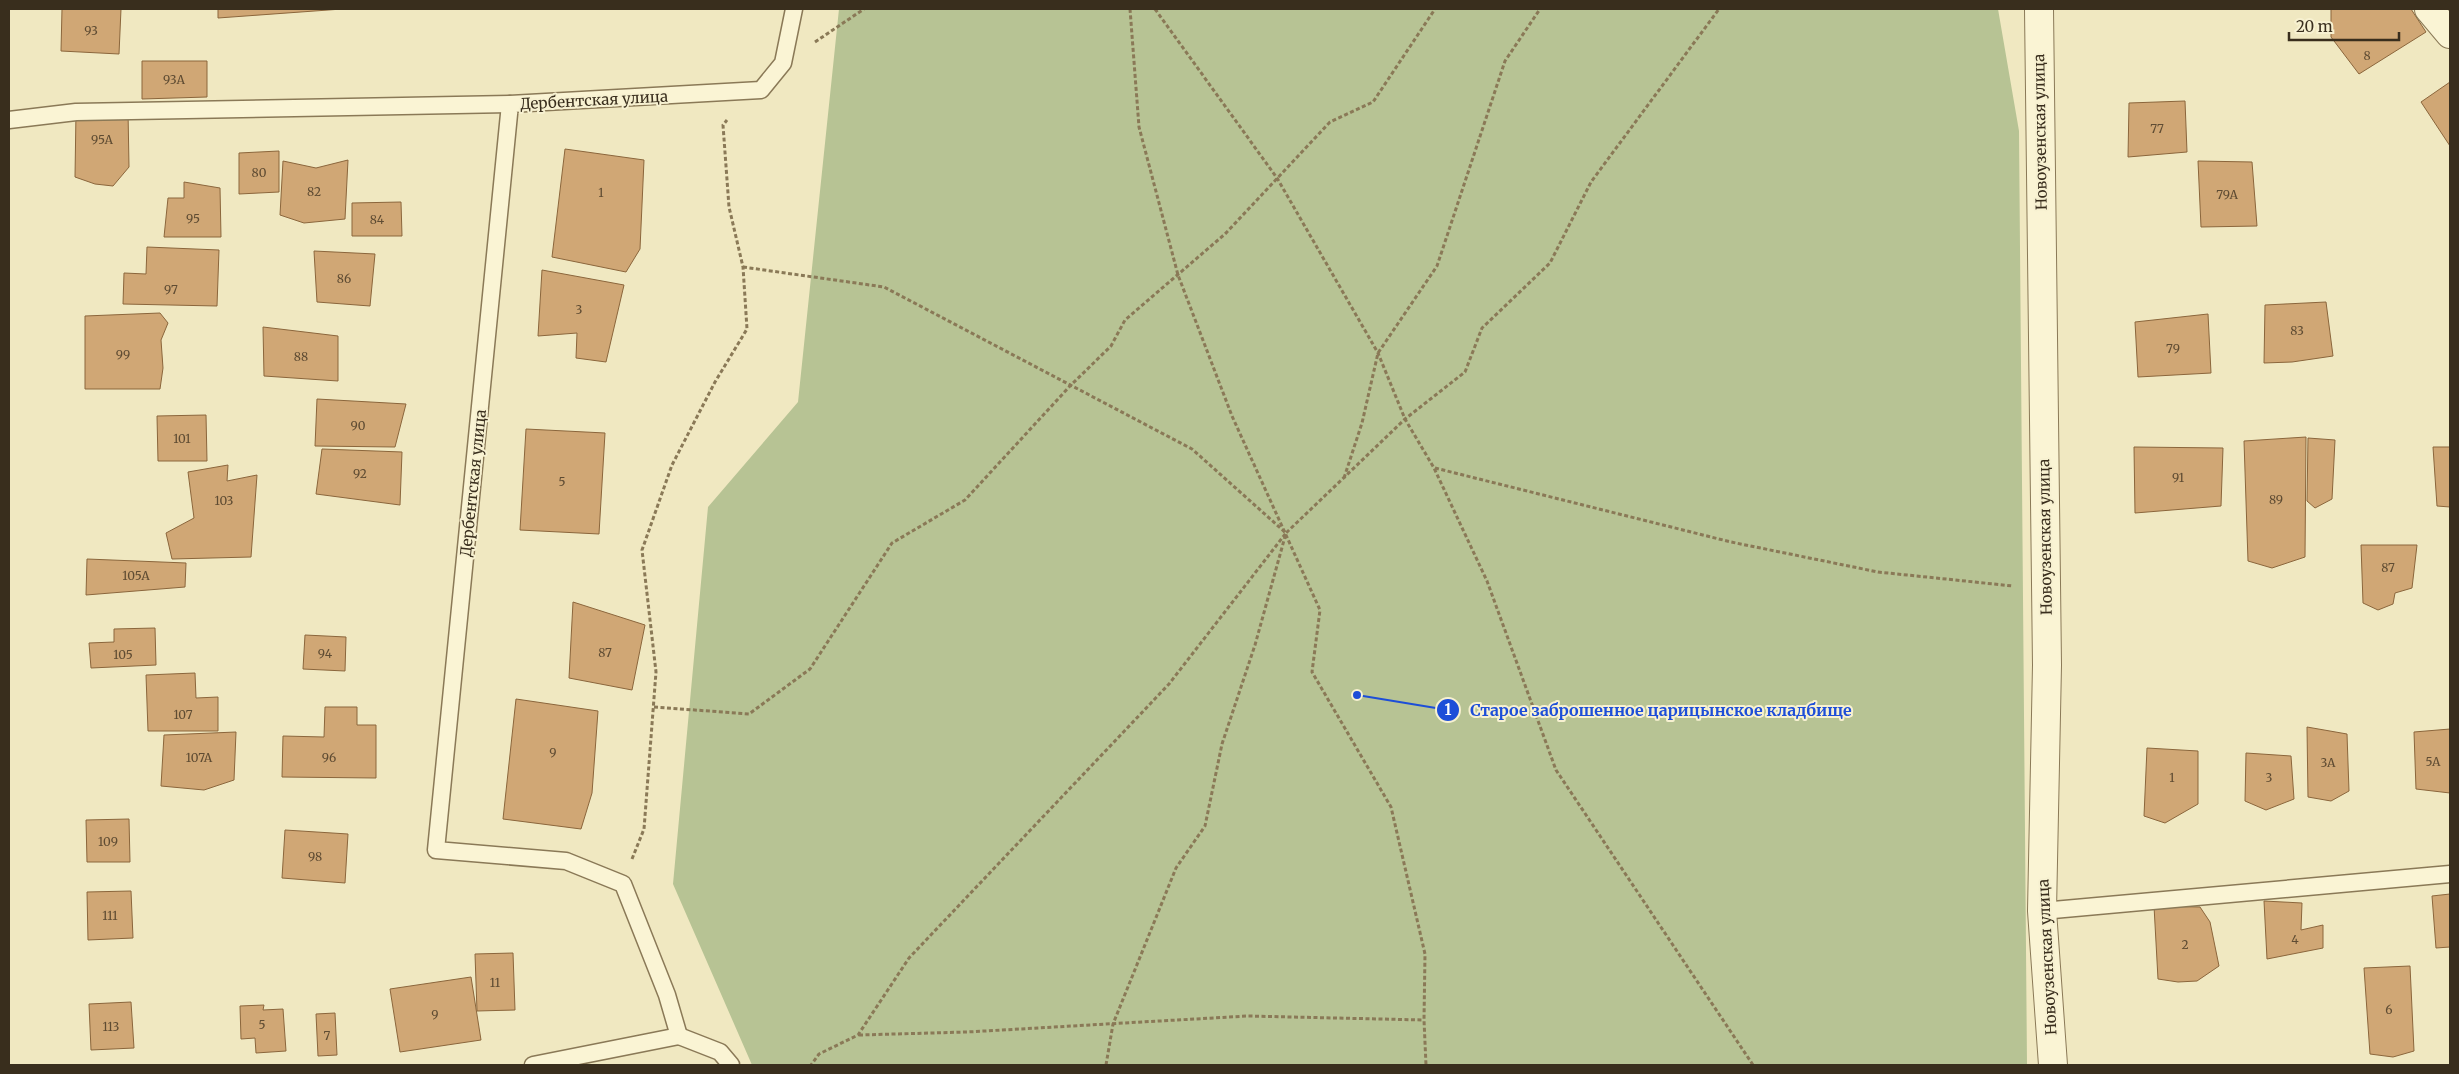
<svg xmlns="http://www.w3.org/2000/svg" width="2459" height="1074" viewBox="0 0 2459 1074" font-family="Merriweather,serif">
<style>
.cemetery{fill:#b7c394}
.building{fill:#d0a775;stroke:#8b663c}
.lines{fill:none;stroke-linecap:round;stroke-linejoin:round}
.service-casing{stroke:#8a7957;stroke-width:19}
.minor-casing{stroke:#8a7957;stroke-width:30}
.path{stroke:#8a7957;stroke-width:3;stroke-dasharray:4 2.5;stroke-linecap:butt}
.service{stroke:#faf4d4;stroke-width:16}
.minor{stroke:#faf4d4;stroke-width:28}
.labels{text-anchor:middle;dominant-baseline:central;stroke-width:4;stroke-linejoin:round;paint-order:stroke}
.number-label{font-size:12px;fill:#5f4c33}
.street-label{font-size:15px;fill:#392e1d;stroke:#f7f1d1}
.leader{fill:none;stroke:#1d4ed8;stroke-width:2}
.callout-dot{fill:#1d4ed8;stroke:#f7f1d1;stroke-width:2}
.mark-label{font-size:15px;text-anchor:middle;font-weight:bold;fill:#fff}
.callout-label{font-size:16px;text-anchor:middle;font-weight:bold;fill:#1d4ed8;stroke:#f7f1d1;stroke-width:4;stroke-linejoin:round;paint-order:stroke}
</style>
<rect width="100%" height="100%" fill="#f0e8c1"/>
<polygon class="cemetery" points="839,9 1998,9 2019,131 2027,1065 752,1065 673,884 708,507 798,402"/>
<g class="building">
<polygon points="62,9 121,9 119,54 61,51"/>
<polygon points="218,9 342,9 218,18"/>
<polygon points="2331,9 2411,9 2426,32 2359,74 2331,37"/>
<polygon points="142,61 207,61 207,97 142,99"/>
<polygon points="2450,82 2450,146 2421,102"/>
<polygon points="2185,101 2187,152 2128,157 2129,103"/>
<polygon points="128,111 129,167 113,186 95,184 75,177 76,112"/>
<polygon points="565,149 644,160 640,249 626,272 552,257"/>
<polygon points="279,151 279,192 239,194 239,153"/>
<polygon points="348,160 345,219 304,223 280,215 283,161 316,168"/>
<polygon points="2198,161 2252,162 2257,226 2201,227"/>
<polygon points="184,182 220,188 221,237 164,237 168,198 184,198"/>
<polygon points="401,202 402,236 352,236 352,203"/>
<polygon points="147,247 219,250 217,306 123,304 124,273 146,274"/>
<polygon points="314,251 375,254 370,306 317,302"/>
<polygon points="542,270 624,285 606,362 576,358 577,333 538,336"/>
<polygon points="2326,302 2333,356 2292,362 2264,363 2265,305"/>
<polygon points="160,313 168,323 161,340 163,368 160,389 85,389 85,316"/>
<polygon points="2208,314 2211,373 2138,377 2135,322"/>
<polygon points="263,327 338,336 338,381 264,376"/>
<polygon points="317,399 406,404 395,447 315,446"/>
<polygon points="206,415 207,461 158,461 157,416"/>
<polygon points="526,429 605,433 599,534 520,530"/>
<polygon points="2306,437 2305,557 2272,568 2248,561 2244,441"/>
<polygon points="2308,438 2335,440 2332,499 2315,508 2307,501"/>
<polygon points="2134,447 2223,448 2221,506 2135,513"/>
<polygon points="2433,447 2450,447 2450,507 2437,506"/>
<polygon points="322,449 402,452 400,505 316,494"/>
<polygon points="228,465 227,481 257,475 251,557 172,559 166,533 194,518 188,472"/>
<polygon points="2361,545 2417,545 2412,588 2395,593 2393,604 2378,610 2363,603"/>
<polygon points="87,559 186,563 185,587 86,595"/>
<polygon points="573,602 645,625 632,690 569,678"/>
<polygon points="155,628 156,665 91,668 89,643 114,642 114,629"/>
<polygon points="305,635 346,637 345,671 303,669"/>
<polygon points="195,673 196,698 218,697 218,731 148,731 146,675"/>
<polygon points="516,699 598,711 592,793 581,829 503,819"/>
<polygon points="325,707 357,707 357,725 376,725 376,778 282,777 283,736 324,737"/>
<polygon points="2307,727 2347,734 2349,791 2331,801 2308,797"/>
<polygon points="2450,729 2450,793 2416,789 2414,732"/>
<polygon points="236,732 234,780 204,790 161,786 164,735"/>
<polygon points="2147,748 2198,751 2198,804 2165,823 2144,816"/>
<polygon points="2246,753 2291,756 2294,799 2266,810 2245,801"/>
<polygon points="129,819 130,862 87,862 86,820"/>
<polygon points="285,830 348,834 345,883 282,878"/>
<polygon points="131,891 133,938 88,940 87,892"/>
<polygon points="2450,894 2450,947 2436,948 2432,896"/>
<polygon points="2264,901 2302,903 2301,930 2323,925 2323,948 2267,959"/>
<polygon points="2154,906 2200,907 2210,922 2219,966 2197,981 2178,982 2158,979"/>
<polygon points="513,953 515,1010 477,1011 475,954"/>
<polygon points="2410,966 2414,1051 2393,1057 2370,1054 2364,968"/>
<polygon points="471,977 481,1040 400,1052 390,989"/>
<polygon points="131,1002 134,1048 91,1050 89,1004"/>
<polygon points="264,1005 263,1010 283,1009 286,1051 256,1053 255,1038 241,1039 240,1006"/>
<polygon points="335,1013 337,1055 318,1056 316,1014"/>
</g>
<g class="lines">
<g class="service-casing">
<g id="service">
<polyline points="9,120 76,112 510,104"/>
<polyline points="2042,911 2450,874"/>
<polyline points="679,1036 667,995 623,884 566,861 436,850 510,104 761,90 783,63 794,9"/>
<polyline points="679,1036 720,1052 731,1065"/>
<polyline points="533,1065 679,1036"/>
</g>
</g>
<g class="minor-casing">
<g id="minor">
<polyline points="2039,9 2047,665 2042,911 2053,1065"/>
<polyline points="2429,9 2450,34"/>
</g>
</g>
<g class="path">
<polyline points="1130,9 1139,127 1178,275 1232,416 1320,610 1312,672 1391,807 1425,954 1424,1020 1426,1065"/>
<polyline points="1155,9 1277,178 1378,353 1405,419 1434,468 1487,581 1556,770 1753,1065"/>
<polyline points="815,42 864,9"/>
<polyline points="743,267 884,287 1192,449 1286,533 1169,684 909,958 858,1035 819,1054 811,1065"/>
<polyline points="1435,468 1731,542 1878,572 2013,586"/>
<polyline points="1344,478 1362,423 1378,353 1437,266 1505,61 1540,9"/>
<polyline points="654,707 749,714 810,669 892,543 965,500 1070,386 1111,346 1125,320 1225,234 1330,122 1373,102 1435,9"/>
<polyline points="632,859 644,829 656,672 642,550 672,465 715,382 747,329 743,267 729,207 723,125 727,120"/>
<polyline points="859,1035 967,1032 1247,1016 1424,1020"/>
<polyline points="1106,1065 1113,1024 1176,868 1205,826 1222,744 1255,645 1286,533 1405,419 1465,372 1482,328 1550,263 1591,182 1719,9"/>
</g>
<use href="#service" class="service"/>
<use href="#minor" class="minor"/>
</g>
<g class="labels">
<g class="number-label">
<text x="91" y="30">93</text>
<text x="2367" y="55">8</text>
<text x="174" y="79">93А</text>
<text x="2157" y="128">77</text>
<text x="102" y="139">95А</text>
<text x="259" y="172">80</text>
<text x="314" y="191">82</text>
<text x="601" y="192">1</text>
<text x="2227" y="194">79А</text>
<text x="193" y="218">95</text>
<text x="377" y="219">84</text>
<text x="344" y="278">86</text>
<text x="171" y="289">97</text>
<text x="579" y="309">3</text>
<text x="2297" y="330">83</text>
<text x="2173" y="348">79</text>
<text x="123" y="354">99</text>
<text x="301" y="356">88</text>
<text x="358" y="425">90</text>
<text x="182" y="438">101</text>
<text x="360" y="473">92</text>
<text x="2178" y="477">91</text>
<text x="562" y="481">5</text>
<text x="2276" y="499">89</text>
<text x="224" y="500">103</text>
<text x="2388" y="567">87</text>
<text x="136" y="575">105А</text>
<text x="605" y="652">87</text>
<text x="325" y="653">94</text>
<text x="123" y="654">105</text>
<text x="183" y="714">107</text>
<text x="553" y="752">9</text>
<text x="199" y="757">107А</text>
<text x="329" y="757">96</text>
<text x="2433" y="761">5А</text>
<text x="2328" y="762">3А</text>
<text x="2172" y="777">1</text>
<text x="2269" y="777">3</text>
<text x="108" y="841">109</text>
<text x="315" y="856">98</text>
<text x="110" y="915">111</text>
<text x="2295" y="939">4</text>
<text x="2185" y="944">2</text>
<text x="495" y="982">11</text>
<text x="2389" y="1009">6</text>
<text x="435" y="1014">9</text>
<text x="262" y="1024">5</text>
<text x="111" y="1026">113</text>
<text x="327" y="1035">7</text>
</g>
<g class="street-label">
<text transform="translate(594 100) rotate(-3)">Дербентская улица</text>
<text transform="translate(2040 132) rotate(-91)">Новоузенская улица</text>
<text transform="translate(473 483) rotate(-84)">Дербентская улица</text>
<text transform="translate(2045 537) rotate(-91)">Новоузенская улица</text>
<text transform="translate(2047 957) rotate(-93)">Новоузенская улица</text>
</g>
</g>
<path class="leader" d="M1357 695L1448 710"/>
<g class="callout-dot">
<circle cx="1357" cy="695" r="5"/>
<circle cx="1448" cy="710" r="12"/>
</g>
<g class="mark-label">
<text x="1448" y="715">1</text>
</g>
<g class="callout-label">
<text x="1661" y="716">Старое заброшенное царицынское кладбище</text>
</g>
<rect width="2459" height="1074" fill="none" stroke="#392e1d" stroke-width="20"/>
<path d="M2289 32v8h110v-8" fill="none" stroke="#392e1d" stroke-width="2.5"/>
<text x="2296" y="32" font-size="15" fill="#392e1d" stroke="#f7f1d1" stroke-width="4" paint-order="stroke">20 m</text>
</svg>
